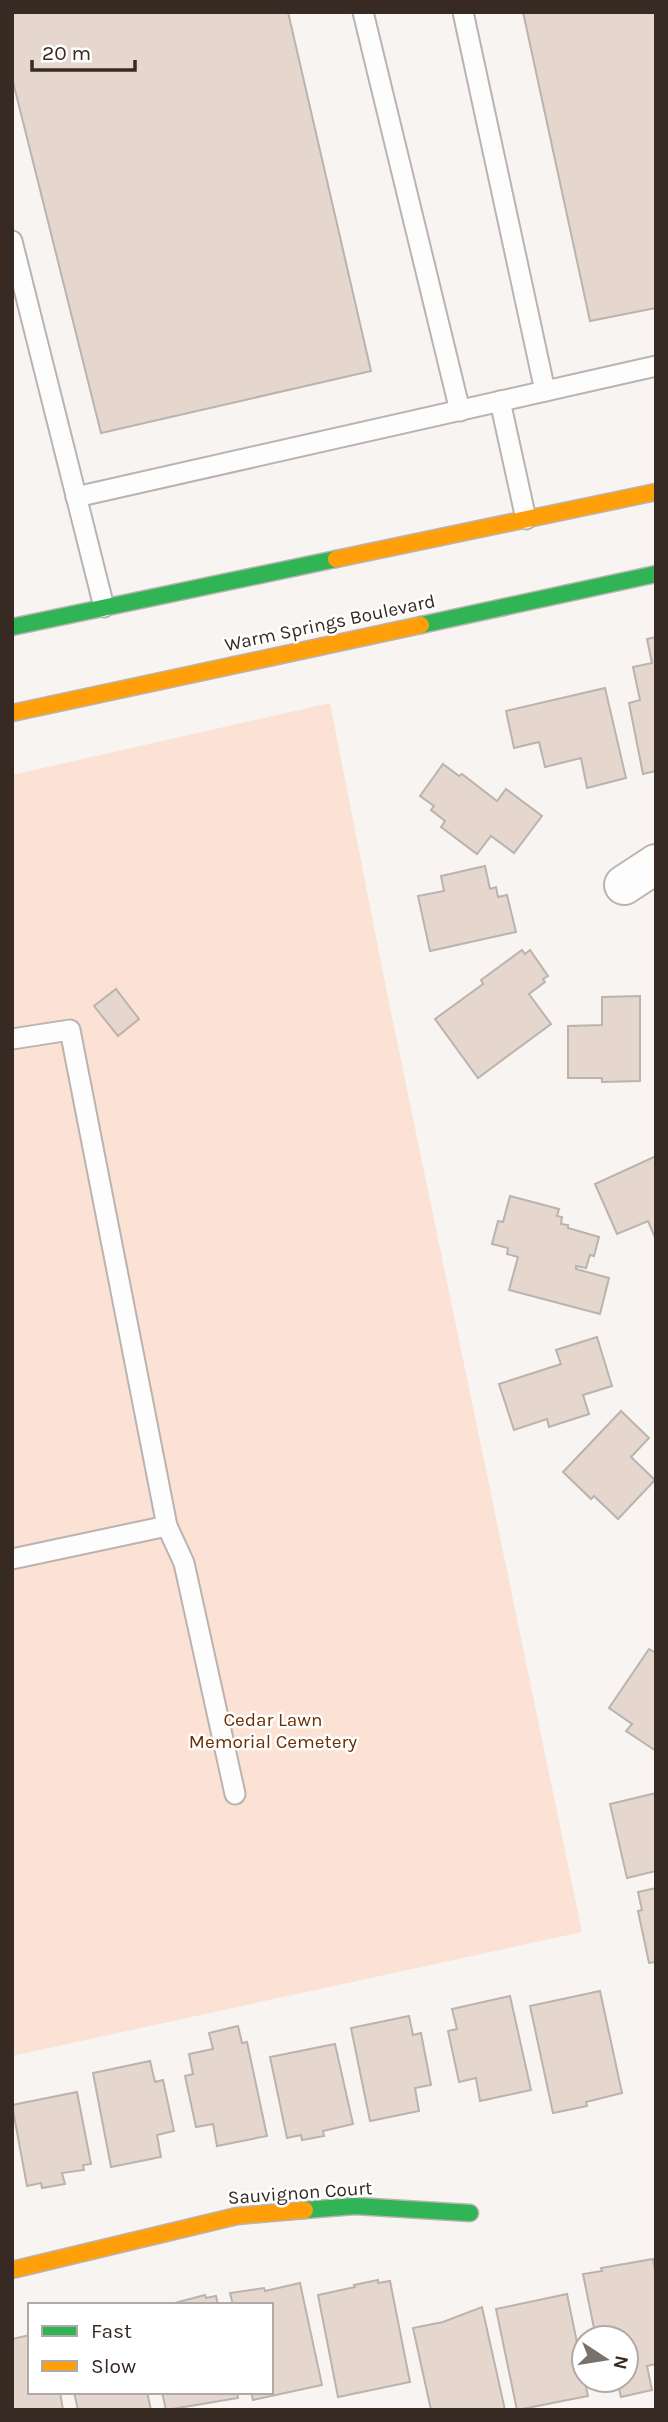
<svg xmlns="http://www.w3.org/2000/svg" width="668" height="2422" viewBox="0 0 668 2422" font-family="Karla,sans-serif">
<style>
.green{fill:#fbe2d4}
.building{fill:#e5d6ce;stroke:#bab3ae;stroke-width:2}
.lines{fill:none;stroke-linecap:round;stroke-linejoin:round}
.lane-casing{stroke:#bab3af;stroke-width:23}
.street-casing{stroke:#bab3af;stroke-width:42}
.fast-casing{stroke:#bab3af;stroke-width:19}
.slow-casing{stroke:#bab3af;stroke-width:19}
.lane{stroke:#fefdfd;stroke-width:19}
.street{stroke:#fefdfd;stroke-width:38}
.fast{stroke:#30b455;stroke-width:16}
.slow{stroke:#ff9f0a;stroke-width:16}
.labels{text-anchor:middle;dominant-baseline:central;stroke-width:5;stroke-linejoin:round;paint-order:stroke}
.street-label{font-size:19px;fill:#372a23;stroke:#fff}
.park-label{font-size:19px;fill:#6b2f00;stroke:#fff}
</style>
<rect width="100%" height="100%" fill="#f7f4f2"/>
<polygon class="green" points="330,703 388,998 582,1932 12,2056 12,775"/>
<g class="building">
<polygon points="12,12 288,12 371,371 101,433 12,78"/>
<polygon points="523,12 656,12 656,308 590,321"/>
<polygon points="656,637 656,771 643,774 629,703 640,700 633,667 652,663 647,639"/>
<polygon points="605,688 626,778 587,788 581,758 545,767 539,742 514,748 506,711"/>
<polygon points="443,764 459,776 462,774 497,801 506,789 542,816 514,853 491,836 477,854 441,827 445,821 431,810 434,806 420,796"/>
<polygon points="485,866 490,889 496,887 498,897 507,895 516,932 430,951 418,896 444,891 441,876"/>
<polygon points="522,950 525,954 530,950 548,976 543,979 545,982 529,994 551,1024 478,1078 435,1019 483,984 481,980"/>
<polygon points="116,989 139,1019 118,1036 94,1006"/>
<polygon points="640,996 640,1081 602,1082 602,1078 568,1078 568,1026 602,1025 602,997"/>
<polygon points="656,1156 656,1240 648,1221 617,1234 595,1184"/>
<polygon points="510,1196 559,1209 557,1216 562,1217 561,1224 568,1225 568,1228 599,1237 594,1256 590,1255 586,1268 576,1266 576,1269 609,1278 600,1314 509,1290 518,1257 507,1254 508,1248 492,1244 498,1221 503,1222"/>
<polygon points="597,1337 612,1386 583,1395 589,1414 549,1427 547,1419 514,1430 499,1384 561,1364 556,1350"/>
<polygon points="621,1411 649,1438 631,1457 655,1480 618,1519 594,1496 591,1499 563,1472"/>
<polygon points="649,1649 656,1653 656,1751 626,1731 632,1724 609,1708"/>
<polygon points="656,1793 656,1871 627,1878 610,1804"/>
<polygon points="656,1888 656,1962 649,1963 638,1911 642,1910 638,1892"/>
<polygon points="600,1991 622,2093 586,2102 587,2106 553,2113 530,2006"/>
<polygon points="510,1996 531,2090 480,2101 476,2078 459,2082 448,2031 457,2029 452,2009"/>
<polygon points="409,2016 413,2035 421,2033 431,2085 415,2088 419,2111 370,2121 351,2028"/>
<polygon points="238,2026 242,2043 247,2042 267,2136 217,2146 213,2124 196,2127 185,2076 193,2074 189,2054 213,2049 209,2033"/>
<polygon points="335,2044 353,2124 323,2131 324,2136 302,2140 301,2135 287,2138 270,2057"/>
<polygon points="150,2061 155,2082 163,2080 174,2131 157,2135 161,2157 111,2167 93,2073"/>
<polygon points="77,2092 91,2164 83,2165 84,2170 62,2173 65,2184 42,2188 41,2183 27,2186 12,2105"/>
<polygon points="653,2259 656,2275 656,2364 647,2366 652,2390 621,2397 617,2380 626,2380 626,2338 596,2338 583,2274 602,2271 601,2268"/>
<polygon points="378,2280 378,2283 390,2281 410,2382 338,2397 318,2295 355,2287 354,2285"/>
<polygon points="300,2283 322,2385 253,2400 251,2392 271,2392 271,2305 233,2305 230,2293 264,2288 265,2291"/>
<polygon points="567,2294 588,2396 517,2410 496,2309"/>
<polygon points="205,2295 206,2298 216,2296 218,2305 167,2305"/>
<polygon points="482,2307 505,2410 431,2410 413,2328 443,2322"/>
<polygon points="30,2335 30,2392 60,2392 63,2410 12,2410 12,2339"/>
<polygon points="74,2392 147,2392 151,2410 78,2410"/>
<polygon points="162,2392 237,2392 238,2398 166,2410"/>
</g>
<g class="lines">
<g class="lane-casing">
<g id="lane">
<polyline points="363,12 460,411"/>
<polyline points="463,12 545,391"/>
<polyline points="12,241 104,607"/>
<polyline points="500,401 526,519"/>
<polyline points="76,497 656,366"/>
<polyline points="12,1039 70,1030 167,1526 12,1559"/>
<polyline points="167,1526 184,1563 235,1794"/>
</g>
</g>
<g class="street-casing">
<polyline id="street" points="624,885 656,864"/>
</g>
<g class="fast-casing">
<g id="fast">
<polyline points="421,625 656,574"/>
<polyline points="12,627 336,559"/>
<polyline points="305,2210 355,2206 470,2213"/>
</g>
</g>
<g class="slow-casing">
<g id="slow">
<polyline points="336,559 656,492"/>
<polyline points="12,713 421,625"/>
<polyline points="12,2270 237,2216 305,2210"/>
</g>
</g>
<use href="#lane" class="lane"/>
<use href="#street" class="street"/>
<use href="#fast" class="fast"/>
<use href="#slow" class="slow"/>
</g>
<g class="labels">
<g class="street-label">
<text transform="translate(330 623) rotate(-12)">Warm Springs Boulevard</text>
<text transform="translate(300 2193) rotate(-4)">Sauvignon Court</text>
</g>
<g class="park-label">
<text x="273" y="1720">Cedar Lawn<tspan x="273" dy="22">Memorial Cemetery</tspan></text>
</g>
</g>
<rect width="668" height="2422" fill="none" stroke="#372a23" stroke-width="28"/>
<rect x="28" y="2303" width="245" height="91" fill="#ffffff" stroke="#afaaa7" stroke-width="2"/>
<rect x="42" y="2326" width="35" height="10" fill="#30b455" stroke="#afaaa7" stroke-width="2"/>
<text x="91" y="2338" font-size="21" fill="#372a23">Fast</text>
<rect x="42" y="2361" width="35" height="10" fill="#ff9f0a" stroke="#afaaa7" stroke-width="2"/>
<text x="91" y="2373" font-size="21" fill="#372a23">Slow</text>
<g transform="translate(605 2359) rotate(102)"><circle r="33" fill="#ffffff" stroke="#afaaa7" stroke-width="2"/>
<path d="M0-5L12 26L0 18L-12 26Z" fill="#7a716b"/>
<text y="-10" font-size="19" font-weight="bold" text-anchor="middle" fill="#372a23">N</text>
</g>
<path d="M32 60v10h103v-10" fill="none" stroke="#372a23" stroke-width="3.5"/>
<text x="42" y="60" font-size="21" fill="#372a23" stroke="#ffffff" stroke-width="5" paint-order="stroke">20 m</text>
</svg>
